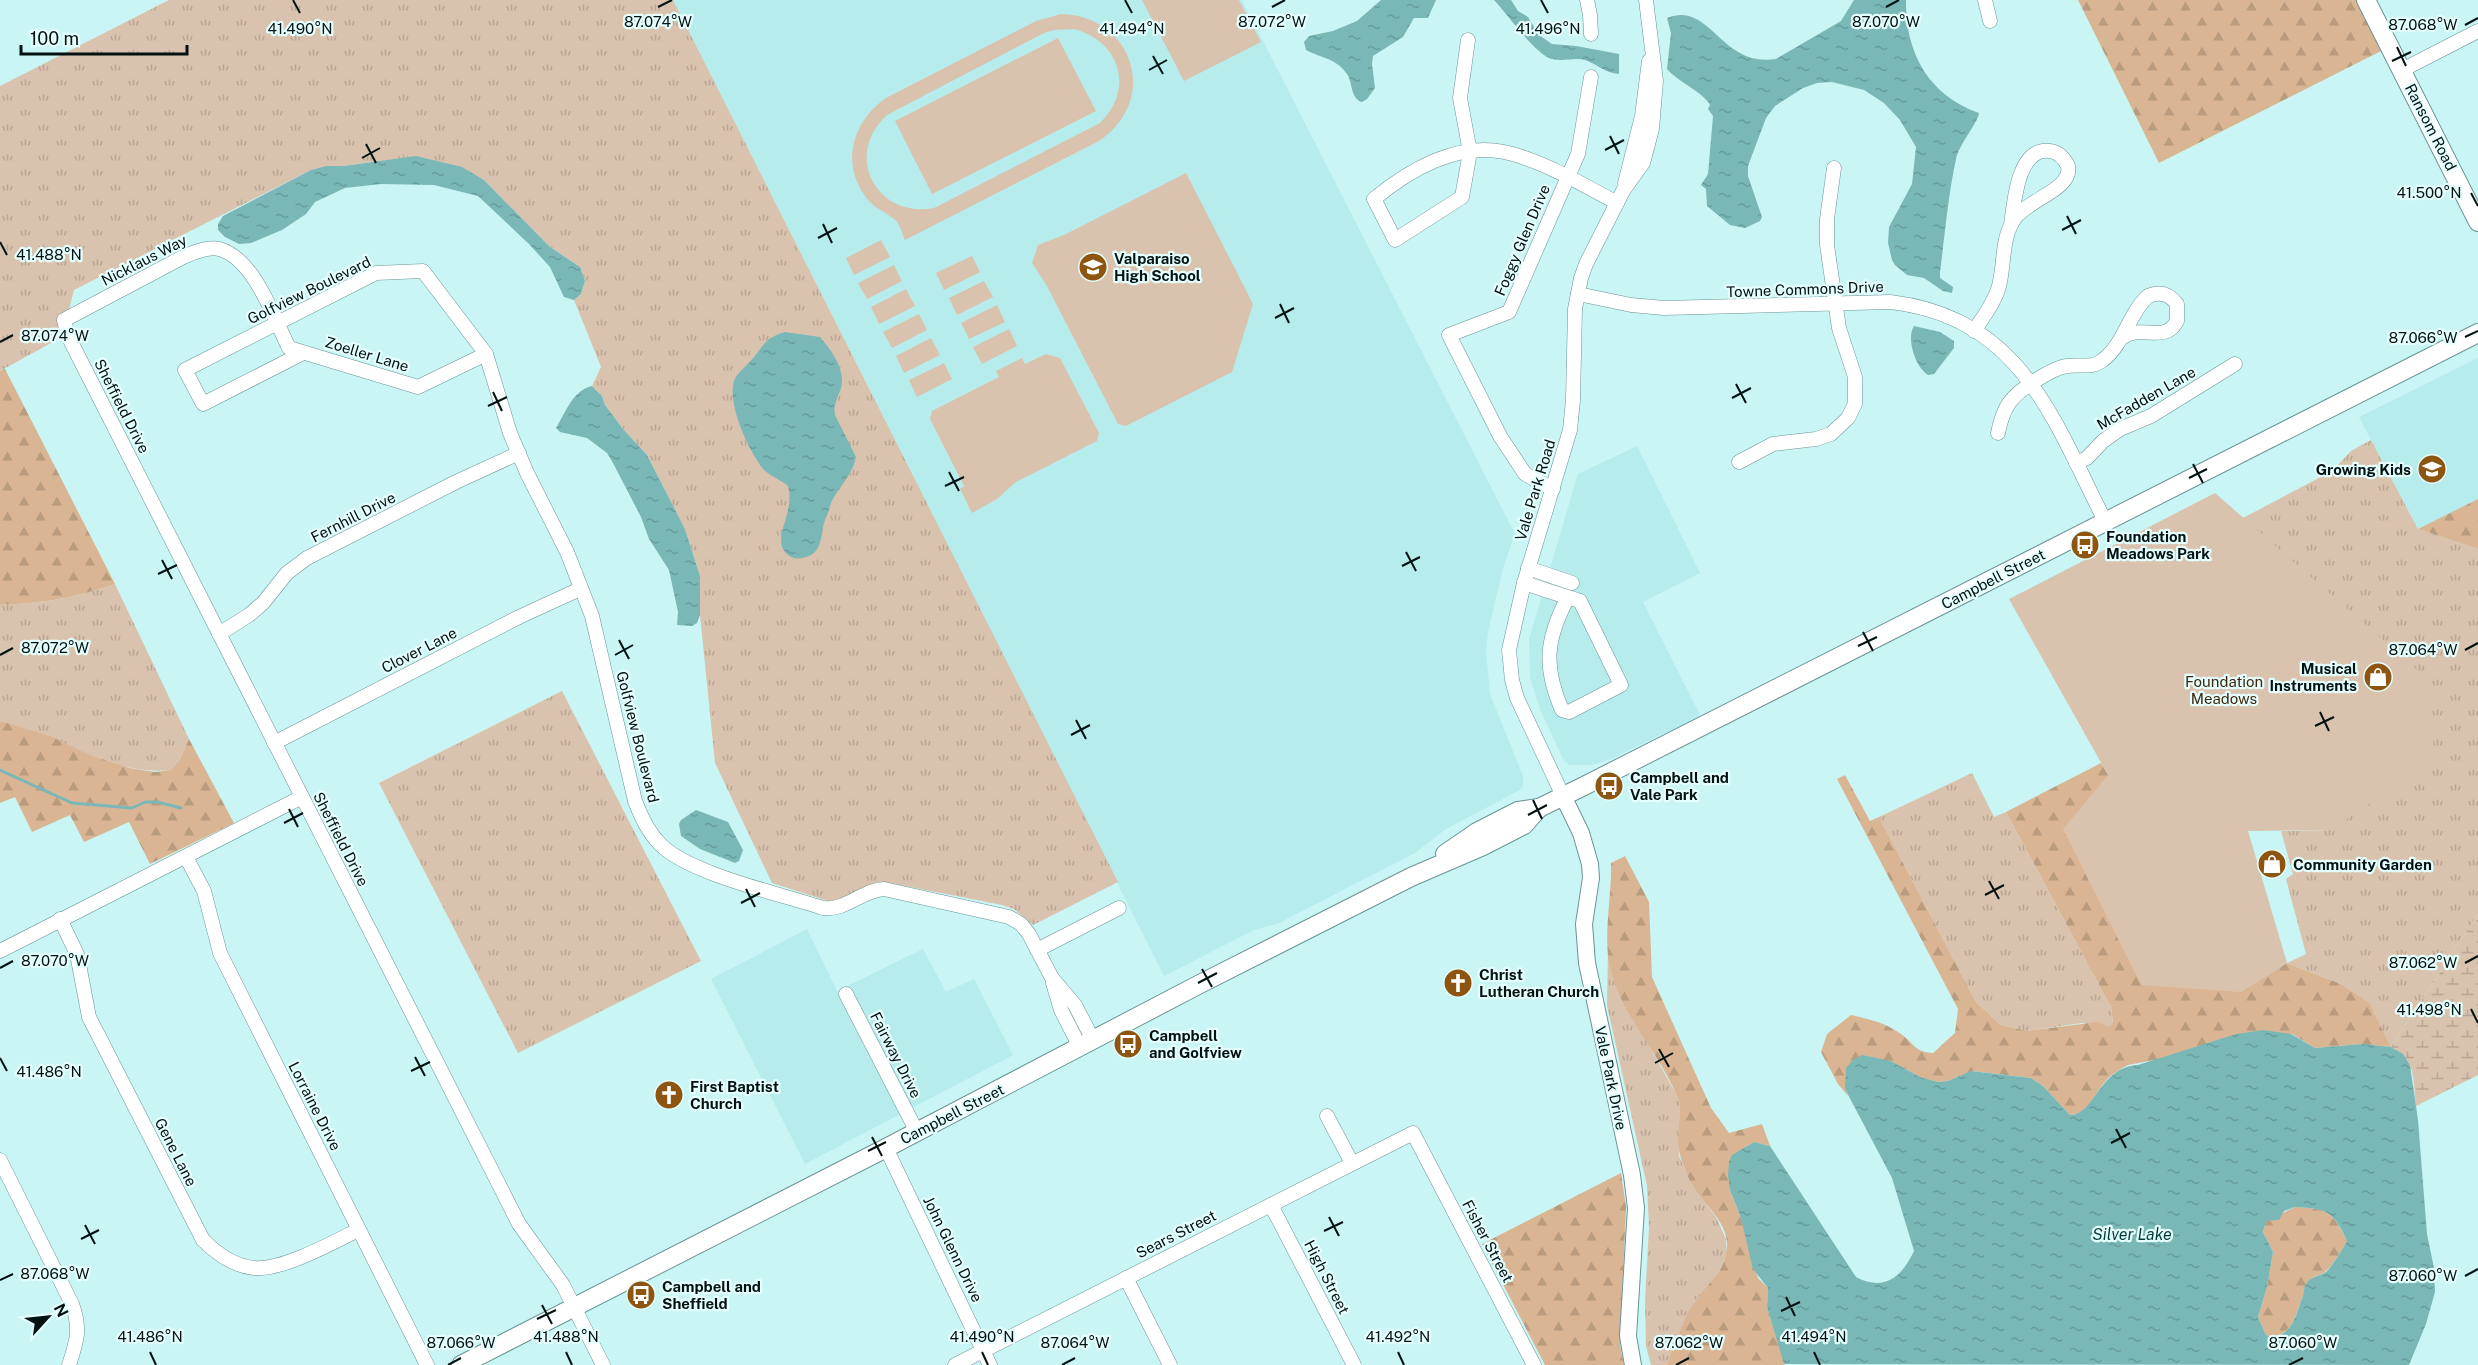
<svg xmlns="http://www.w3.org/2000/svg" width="2478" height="1365" viewBox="0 0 2478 1365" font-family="'Public Sans',sans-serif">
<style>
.built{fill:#b6eceb}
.grass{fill:url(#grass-tufts)}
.forest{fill:url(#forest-firs)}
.wetland{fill:url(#wetland-marsh)}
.park{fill:#dac3ae;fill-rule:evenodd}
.water{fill:url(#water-ripples);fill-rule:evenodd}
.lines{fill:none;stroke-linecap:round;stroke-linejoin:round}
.stream{stroke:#7ab7b7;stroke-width:3}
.minor-casing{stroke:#6b9494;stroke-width:15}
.tertiary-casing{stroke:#6b9494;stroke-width:18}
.secondary-casing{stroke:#6b9494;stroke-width:20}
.minor{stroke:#fff;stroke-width:14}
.tertiary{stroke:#fff;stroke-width:16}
.secondary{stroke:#fff;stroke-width:18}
.ticks{fill:none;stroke:#031111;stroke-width:2}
.labels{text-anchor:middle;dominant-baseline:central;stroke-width:4.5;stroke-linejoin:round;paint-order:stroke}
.street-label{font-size:15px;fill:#031111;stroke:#e5fffe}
.poi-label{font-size:15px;font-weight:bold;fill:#031111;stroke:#e5fffe;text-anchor:start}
.park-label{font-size:15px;fill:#40260a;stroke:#e5fffe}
.water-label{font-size:16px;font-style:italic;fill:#003b3b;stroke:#e5fffe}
.ticks-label{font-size:15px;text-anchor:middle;fill:#031111;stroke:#e5fffe;stroke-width:4.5;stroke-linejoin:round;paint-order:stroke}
</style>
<defs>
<pattern id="grass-tufts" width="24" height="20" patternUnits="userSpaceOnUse" patternTransform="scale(1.5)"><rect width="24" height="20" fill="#dac3ae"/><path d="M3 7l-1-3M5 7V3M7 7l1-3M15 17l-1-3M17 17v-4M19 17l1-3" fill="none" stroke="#b9a695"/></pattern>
<pattern id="forest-firs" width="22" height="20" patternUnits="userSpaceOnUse" patternTransform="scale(1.5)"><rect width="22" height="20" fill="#dab593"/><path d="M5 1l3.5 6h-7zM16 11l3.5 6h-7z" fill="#b99b7e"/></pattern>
<pattern id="wetland-marsh" width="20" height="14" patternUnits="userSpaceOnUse" patternTransform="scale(1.5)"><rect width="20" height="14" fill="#dac3ae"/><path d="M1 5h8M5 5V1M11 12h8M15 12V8" fill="none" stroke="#b9a695"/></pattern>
<pattern id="water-ripples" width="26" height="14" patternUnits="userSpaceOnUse" patternTransform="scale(1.5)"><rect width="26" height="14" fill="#7ab7b7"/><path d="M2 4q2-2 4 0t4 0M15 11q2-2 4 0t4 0" fill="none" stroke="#689c9c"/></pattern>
</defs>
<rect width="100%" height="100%" fill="#c9f5f5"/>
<g class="built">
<polygon points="673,0 1242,0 1515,534 1503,568 1488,632 1486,651 1490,694 1523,776 1523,786 1520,790 1446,829 1415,853 1279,923 1252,931 1164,976"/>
<polygon points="2478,358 2478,499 2418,529 2359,417"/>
<polygon points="1637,446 1700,573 1643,602 1702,719 1662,734 1611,759 1592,765 1570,765 1564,761 1540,709 1530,677 1529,639 1578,474"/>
<polygon points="807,929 837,991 923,949 946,992 974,979 1013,1055 805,1164 711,979"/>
</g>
<g class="grass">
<path d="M169 0H673L1118 882 1033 925 1014 909 1002 905 885 882C864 883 849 900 828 901L772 883 715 763 700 615V576L685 529 647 455 623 429 605 405 602 396 592 386 601 367 574 300 581 294 585 281 580 267 550 247 484 180 372 162 344 166H326L311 170 74 290 62 337 0 371V86Z"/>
<polygon points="2371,440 2418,529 2478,549 2478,914 2391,1047 2368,1003 2341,984 2287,963 2306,954 2286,879 2293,874 2281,831 2331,830 2243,518 2332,471 2351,451"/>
<path d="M115 584 189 739 180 759 171 770C118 776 49 740 0 721V605C44 603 74 598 115 584Z"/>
<polygon points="562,691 701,961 518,1053 379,783"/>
<polygon points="1972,773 1994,817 2006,812 2111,1007 2113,1022 2109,1028 2082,1023 2027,1031 2001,1025 1976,1002 1879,817"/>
<polygon points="1608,952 1611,972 1626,1005 1678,1097 1682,1116 1678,1135 1679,1156 1692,1185 1716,1217 1726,1239 1727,1253 1715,1280 1696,1300 1667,1365 1651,1365 1646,1346 1645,1302 1649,1227 1647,1186 1607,1005"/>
</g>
<g class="forest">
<polygon points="2078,0 2356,0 2383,50 2159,163"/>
<path d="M5 369 115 584C74 598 44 603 0 605V371Z"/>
<polygon points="2478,499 2478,549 2418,529"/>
<polygon points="0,721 50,736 90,755 129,768 155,772 171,770 180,759 189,739 234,823 150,864 129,822 84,842 70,815 32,832 15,797 0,803"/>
<path d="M2101 763 2240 992 2287 963 2341 984 2369 1003 2391 1047 2362 1044 2315 1048 2292 1034 2128 1065C2119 1070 2110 1075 2104 1083 2094 1095 2088 1114 2070 1115L2043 1086 2031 1078 1972 1071 1948 1081 1938 1082 1920 1077 1891 1061 1845 1089 1848 1096 1838 1084 1821 1052 1827 1034 1851 1015C1869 1019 1886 1023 1901 1034 1915 1044 1914 1052 1933 1053L1955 1033 1958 1009 1837 779 1845 775 1870 821 1879 817 1976 1002 2001 1025 2027 1031 2098 1022 2109 1027 2113 1022 2111 1007 2006 812Z"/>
<path d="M1625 856 1649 902 1652 977 1711 1108 1729 1133 1762 1124 1770 1146 1754 1142 1733 1155 1730 1190 1741 1218 1758 1278 1768 1288 1767 1307 1785 1365H1667C1675 1345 1684 1315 1697 1299 1709 1282 1720 1277 1726 1254 1734 1224 1700 1203 1689 1179 1683 1164 1677 1152 1678 1136 1679 1121 1683 1110 1677 1096 1659 1053 1623 1017 1611 972 1602 940 1612 897 1611 863Z"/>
<polygon points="1621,1173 1626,1207 1620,1345 1624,1365 1545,1365 1482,1244"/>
<path d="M2295 1207C2328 1209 2332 1210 2347 1241 2344 1247 2331 1268 2326 1271 2320 1276 2311 1276 2307 1283 2303 1289 2304 1296 2301 1301 2293 1321 2297 1325 2276 1338L2266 1335 2258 1317 2267 1287 2273 1252 2263 1232 2266 1221Z"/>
</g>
<path class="wetland" d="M2478 914V1075L2416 1106C2413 1080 2417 1060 2391 1047Z"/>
<g class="park">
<polygon points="1142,0 1239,0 1261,42 1184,81"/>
<path d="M1061 14C1134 16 1160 100 1099 141L905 240C902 234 900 223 894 219 884 211 873 208 865 196 840 162 854 120 886 98L1036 21ZM1074 29C1120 41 1135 89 1100 123L934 208C876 219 843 155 887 115L1044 33 1054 30Z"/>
<polygon points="1058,38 1096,111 932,194 895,121"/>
<polygon points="1186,173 1253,304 1232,372 1126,426 1118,424 1047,286 1032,263 1038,245 1064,235"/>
<polygon points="881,240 890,257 854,275 846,258"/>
<polygon points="972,256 980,272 944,290 936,273"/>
<polygon points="894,265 902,281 867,299 858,283"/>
<polygon points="984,281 993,297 957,315 949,298"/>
<polygon points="906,289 915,306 879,324 871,307"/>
<polygon points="997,305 1005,322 969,339 961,323"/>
<polygon points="919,314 927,330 892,348 883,332"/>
<polygon points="1009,329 1017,346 982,364 973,347"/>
<polygon points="931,338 940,355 904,373 896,356"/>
<polygon points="1046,354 1060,358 1099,433 1097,441 1016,482 997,499 972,513 960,489 964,486 930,419 932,411 999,377 996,371 1022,358 1025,364"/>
<polygon points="944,363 952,379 917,397 909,380"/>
<polygon points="2215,493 2431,682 2434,759 2331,830 2248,831 2287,963 2240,992 2141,985 2063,829 2108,775 2009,599"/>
</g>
<g class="water">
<path d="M1381 0H1436L1428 18H1414L1403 37 1373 56 1372 64 1375 88 1367 99 1362 102C1350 98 1353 83 1347 74 1336 58 1321 58 1306 50L1304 42 1309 36 1333 31 1357 21Z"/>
<path d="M1494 0H1511L1518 11 1528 17 1539 35 1552 44 1576 46 1619 54V74C1605 73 1597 64 1585 60 1575 57 1563 62 1552 59 1536 55 1507 14 1494 0Z"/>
<path d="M1854 0H1906C1905 52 1928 95 1979 113 1978 123 1959 144 1956 159 1948 196 1945 234 1940 272V278L1953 287 1952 293 1943 291 1924 278 1907 275 1895 265 1892 260 1888 243 1889 227 1912 184 1916 147 1900 120 1884 103 1864 90 1832 82 1817 83 1803 88 1775 106 1766 118 1748 166V176L1762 217 1760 221 1745 228 1730 225 1707 206 1706 189 1701 185 1708 174 1713 116 1708 109 1710 105C1703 92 1678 82 1667 69L1671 33 1667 18C1711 0 1720 68 1776 59L1841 21Z"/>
<polygon points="416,156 462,167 484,180 550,247 580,267 585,281 581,294 574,300 564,297 550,267 529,244 478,196 434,185 381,184 345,188 315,202 306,214 282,230 251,243 239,244 225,237 218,230 218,224 223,216 311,170 326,166 344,166"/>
<path d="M1914 326 1940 332 1954 341V348L1934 374 1928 375C1915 367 1906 338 1914 326Z"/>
<path d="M785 332 820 337C831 350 846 369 841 388 838 398 833 404 835 415L856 457C852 477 836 489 830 506 829 511 826 517 824 523 820 539 822 555 802 558 794 560 787 556 783 549 775 533 795 511 788 486 781 480 772 477 765 471 750 455 723 397 736 377 740 370 749 364 754 357 766 342 766 338 785 332Z"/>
<path d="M592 386 602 396 605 405 623 429 647 455 685 529 700 576V615L697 623 692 626 677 625 678 612 669 570 649 539 641 517 613 463 607 453 587 438 560 432 556 428C566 412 572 391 592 386Z"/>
<polygon points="696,810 728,822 743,850 739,861 735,863 700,849 681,836 679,824 681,820"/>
<path d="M2263 1030 2291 1034 2315 1048 2362 1044 2391 1047 2403 1054 2410 1065 2418 1120 2427 1234 2434 1268 2435 1292 2426 1324 2409 1365 1784 1364 1767 1307 1768 1288 1753 1269 1741 1218 1730 1190 1728 1176 1729 1161 1732 1155 1754 1142 1770 1146 1856 1277C1884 1292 1902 1277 1914 1251L1892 1178 1845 1089 1846 1068 1853 1060 1862 1055 1891 1061 1920 1077 1938 1082 1948 1081 1971 1071 2031 1078 2043 1086 2070 1115C2095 1115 2099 1067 2138 1065L2236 1034ZM2295 1207C2327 1209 2333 1210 2347 1241 2344 1247 2331 1268 2326 1272 2320 1276 2311 1276 2306 1284 2303 1289 2304 1296 2301 1301 2294 1320 2295 1327 2276 1338L2266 1335 2258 1317 2267 1287 2273 1252 2263 1232 2266 1221 2279 1220 2284 1211Z"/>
</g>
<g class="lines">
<polyline class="stream" points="0,770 72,803 132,808 145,802 157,802 181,808"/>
<g class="minor-casing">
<g id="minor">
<polyline points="1587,0 1590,15 1591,34"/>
<polyline points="1985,0 1990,21"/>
<path d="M1468 40 1460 98 1470 152 1462 197 1395 240 1374 199C1409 170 1457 142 1504 152 1539 159 1586 186 1617 203"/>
<polyline points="2402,70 2478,31"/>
<polyline points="1625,183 1642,116 1649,61"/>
<path d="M1578 294 1631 305 1664 308 1890 302C2021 317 2053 419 2105 521"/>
<path d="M1974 331C1983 317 1995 302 1999 286 2005 263 2001 238 2015 218 2029 199 2073 189 2068 166 2064 158 2058 152 2050 151 2017 146 2014 205 2011 225"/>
<path d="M303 353 203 404 185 370 376 273 423 271 486 354 510 433 527 473 567 552 592 616 635 801C641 817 648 832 660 844 689 874 781 894 823 908 846 911 862 890 884 889L1009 917 1021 924 1029 934 1052 978 1075 1005 1093 1040"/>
<path d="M486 354 418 387 289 348C274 318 254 258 219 249 208 246 193 253 183 257L64 320 68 336 519 1224 563 1285 603 1365"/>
<path d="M1998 433C2000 423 2003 412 2009 403 2018 390 2052 368 2067 366 2080 364 2092 369 2103 360 2124 344 2129 313 2148 296 2160 291 2169 294 2177 304V321C2165 344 2142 324 2123 337"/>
<polyline points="1739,462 1773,444 1816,439 1831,434 1848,418 1855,404 1855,377 1839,328 1827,245 1827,219 1834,168"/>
<polyline points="2076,463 2087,458 2103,441 2120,429 2151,416 2235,364"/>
<polyline points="1553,489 1525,474 1500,436 1449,335 1509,312 1578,154 1591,77"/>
<polyline points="1528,568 1572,583"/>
<path d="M1524 583C1542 589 1561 595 1580 601L1621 685 1569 712 1562 710C1543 666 1546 639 1568 597"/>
<polyline points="219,634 249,615 263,603 287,573 307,558 456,482 519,453"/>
<polyline points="274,743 519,617 580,589"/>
<polyline points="1563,796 1517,698 1512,680 1509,650 1524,583 1570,430 1573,400 1575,309 1581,278 1586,264 1623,191 1643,163 1652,129 1656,81 1646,0"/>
<polyline points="186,857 204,891 220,953 427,1365"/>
<path d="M60 919 77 954 89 1017 203 1240C217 1254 233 1266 254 1268 281 1271 334 1242 358 1230"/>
<polyline points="1037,950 1119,908"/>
<polyline points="0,951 302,797"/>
<polyline points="1053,983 1061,1010 1080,1047"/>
<polyline points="846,994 917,1132"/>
<polyline points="1327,1116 1352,1163"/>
<polyline points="886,1148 990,1365"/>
<path d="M0 1160 72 1304C81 1329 77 1341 69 1365"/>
<polyline points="1271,1205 1354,1365"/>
<polyline points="1126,1278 1170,1365"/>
<polyline points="955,1365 1413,1133 1534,1365"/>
</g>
</g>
<g class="tertiary-casing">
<polyline id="tertiary" points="1563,796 1581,833 1590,864 1591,878 1584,924 1587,963 1632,1175 1636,1208 1628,1336 1633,1365"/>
</g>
<g class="secondary-casing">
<g id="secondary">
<polyline points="2366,0 2478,222"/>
<polyline points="1445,854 1477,832 1518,811 1539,808 1584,786 2478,333"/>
<polyline points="461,1365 886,1148 1198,985 1411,877 1483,846 1524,825 1539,808"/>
</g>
</g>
<use href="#minor" class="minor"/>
<use href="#tertiary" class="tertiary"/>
<use href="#secondary" class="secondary"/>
</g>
<path class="ticks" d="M293 0 300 13M1125 0 1132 13M1541 0 1548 13M658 7 672 0M1272 7 1285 0M1886 7 1899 0M2465 25 2478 18M2397 47 2406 66M1153 56 1163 74M2392 61 2411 52M1149 70 1167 60M1610 136 1619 154M366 144 376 163M1605 150 1624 140M362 158 380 148M2471 193 2478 206M2067 216 2076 234M823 224 832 243M2062 230 2081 220M818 238 837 228M0 242 7 255M1280 304 1289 323M1275 318 1294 308M2465 337 2478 331M0 342 13 335M1736 384 1746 403M493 392 502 411M1732 398 1751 388M488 406 507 397M2193 464 2203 483M949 472 959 491M2189 478 2207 469M945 486 964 477M1406 552 1416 571M162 560 172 579M1402 566 1420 557M158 574 177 565M1863 632 1873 651M619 640 629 659M1858 646 1877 637M2465 650 2478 643M0 655 13 648M615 655 633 645M2320 712 2329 731M1076 720 1086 739M2315 726 2334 717M1071 735 1090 725M1533 800 1542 819M289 809 298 827M1528 815 1547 805M284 823 303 813M1989 881 1999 899M746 889 755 907M1985 895 2004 885M741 903 760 893M2465 963 2478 956M0 968 13 961M1202 969 1212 987M1198 983 1217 973M2471 1009 2478 1023M1659 1049 1669 1067M415 1057 425 1076M0 1058 7 1071M1655 1063 1673 1053M411 1071 430 1062M2116 1129 2126 1148M872 1137 882 1156M2111 1143 2130 1133M868 1151 886 1142M1329 1217 1339 1236M85 1225 95 1244M1324 1231 1343 1222M81 1239 99 1230M2465 1276 2478 1269M0 1280 13 1274M1786 1297 1795 1316M542 1305 552 1324M1781 1311 1800 1302M537 1319 556 1310M150 1352 156 1365M566 1352 572 1365M982 1352 988 1365M1398 1352 1404 1365M1814 1352 1820 1365M448 1365 461 1358M1062 1365 1075 1358M1676 1365 1689 1358M2289 1365 2303 1358"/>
<defs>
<g id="school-disc" transform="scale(1.5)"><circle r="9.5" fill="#8e5510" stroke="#e5fffe"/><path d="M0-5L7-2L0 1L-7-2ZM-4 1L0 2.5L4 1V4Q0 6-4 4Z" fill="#fff"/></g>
<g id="bus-disc" transform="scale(1.5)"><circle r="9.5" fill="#8e5510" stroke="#e5fffe"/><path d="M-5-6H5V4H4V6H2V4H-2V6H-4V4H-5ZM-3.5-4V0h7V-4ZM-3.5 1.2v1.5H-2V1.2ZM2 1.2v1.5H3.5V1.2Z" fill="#fff"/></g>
<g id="shop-disc" transform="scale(1.5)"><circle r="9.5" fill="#8e5510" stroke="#e5fffe"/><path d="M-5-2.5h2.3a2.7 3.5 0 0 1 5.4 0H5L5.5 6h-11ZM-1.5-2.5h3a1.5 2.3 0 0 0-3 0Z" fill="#fff"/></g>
<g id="church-disc" transform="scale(1.5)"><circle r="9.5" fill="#8e5510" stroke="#e5fffe"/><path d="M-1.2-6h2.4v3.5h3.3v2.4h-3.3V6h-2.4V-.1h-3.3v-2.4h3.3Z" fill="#fff"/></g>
</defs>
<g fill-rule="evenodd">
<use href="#school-disc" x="1093" y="267"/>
<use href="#school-disc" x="2432" y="469"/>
<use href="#bus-disc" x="2085" y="545"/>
<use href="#shop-disc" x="2378" y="677"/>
<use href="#bus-disc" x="1609" y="786"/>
<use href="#shop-disc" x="2272" y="864"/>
<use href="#church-disc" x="1458" y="983"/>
<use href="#bus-disc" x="1128" y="1044"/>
<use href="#church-disc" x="669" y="1095"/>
<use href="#bus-disc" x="641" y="1295"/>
</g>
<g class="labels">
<g class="street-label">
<text transform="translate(2431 127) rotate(63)">Ransom Road</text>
<text transform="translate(1522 240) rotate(-67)">Foggy Glen Drive</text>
<text transform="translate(144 260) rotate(-27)">Nicklaus Way</text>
<text transform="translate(1805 289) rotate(-2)">Towne Commons Drive</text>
<text transform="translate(309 290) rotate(-26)">Golfview Boulevard</text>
<text transform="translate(367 354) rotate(17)">Zoeller Lane</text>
<text transform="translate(2146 398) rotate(-30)">McFadden Lane</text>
<text transform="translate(122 406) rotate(63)">Sheffield Drive</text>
<text transform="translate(1535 490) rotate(-73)">Vale Park Road</text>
<text transform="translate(353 517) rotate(-27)">Fernhill Drive</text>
<text transform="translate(1993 579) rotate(-27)">Campbell Street</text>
<text transform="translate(419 650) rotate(-27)">Clover Lane</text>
<text transform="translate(638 737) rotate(76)">Golfview Boulevard</text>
<text transform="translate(341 839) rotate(63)">Sheffield Drive</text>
<text transform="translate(896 1055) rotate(63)">Fairway Drive</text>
<text transform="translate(1611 1078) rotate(78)">Vale Park Drive</text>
<text transform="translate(315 1106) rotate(63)">Lorraine Drive</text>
<text transform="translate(952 1114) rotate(-27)">Campbell Street</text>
<text transform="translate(176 1152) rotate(63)">Gene Lane</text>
<text transform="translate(1176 1234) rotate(-27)">Sears Street</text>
<text transform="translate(1488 1241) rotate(62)">Fisher Street</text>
<text transform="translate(953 1249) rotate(64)">John Glenn Drive</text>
<text transform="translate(1327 1277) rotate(63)">High Street</text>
</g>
<g class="poi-label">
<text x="1114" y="258">Valparaiso<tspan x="1114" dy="17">High School</tspan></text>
<text x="2411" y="469" text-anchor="end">Growing Kids</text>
<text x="2106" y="536">Foundation<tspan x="2106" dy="17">Meadows Park</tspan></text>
<text x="2357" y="668" text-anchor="end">Musical<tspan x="2357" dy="17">Instruments</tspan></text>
<text x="1630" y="777">Campbell and<tspan x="1630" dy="17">Vale Park</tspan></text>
<text x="2293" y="864">Community Garden</text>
<text x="1479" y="974">Christ<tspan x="1479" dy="17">Lutheran Church</tspan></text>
<text x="1149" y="1035">Campbell<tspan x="1149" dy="17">and Golfview</tspan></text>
<text x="690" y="1086">First Baptist<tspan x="690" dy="17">Church</tspan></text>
<text x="662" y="1286">Campbell and<tspan x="662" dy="17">Sheffield</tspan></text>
</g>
<g class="park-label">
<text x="2224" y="681">Foundation<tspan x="2224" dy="17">Meadows</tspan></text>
</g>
<g class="water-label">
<text x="2132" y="1234">Silver Lake</text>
</g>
</g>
<g class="ticks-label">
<text x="658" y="27">87.074°W</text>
<text x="1272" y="27">87.072°W</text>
<text x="1886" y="27">87.070°W</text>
<text x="2423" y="30">87.068°W</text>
<text x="300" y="34">41.490°N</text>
<text x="1132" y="34">41.494°N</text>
<text x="1548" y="34">41.496°N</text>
<text x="2429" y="198">41.500°N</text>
<text x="49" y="260">41.488°N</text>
<text x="55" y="341">87.074°W</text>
<text x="2423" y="343">87.066°W</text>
<text x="55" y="653">87.072°W</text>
<text x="2423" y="655">87.064°W</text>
<text x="55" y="966">87.070°W</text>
<text x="2423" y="968">87.062°W</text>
<text x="2429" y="1015">41.498°N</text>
<text x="49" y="1077">41.486°N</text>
<text x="55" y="1279">87.068°W</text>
<text x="2423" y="1281">87.060°W</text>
<text x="150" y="1342">41.486°N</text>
<text x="566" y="1342">41.488°N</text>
<text x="982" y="1342">41.490°N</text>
<text x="1398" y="1342">41.492°N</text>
<text x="1814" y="1342">41.494°N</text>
<text x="461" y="1348">87.066°W</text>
<text x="1075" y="1348">87.064°W</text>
<text x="1689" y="1348">87.062°W</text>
<text x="2303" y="1348">87.060°W</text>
</g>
<g transform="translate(48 1317) rotate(63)" stroke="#e5fffe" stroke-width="4.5" paint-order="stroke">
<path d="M0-4.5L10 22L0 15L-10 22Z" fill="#031111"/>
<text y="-9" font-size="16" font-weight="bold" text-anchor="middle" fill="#031111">N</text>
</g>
<path d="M21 45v9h166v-9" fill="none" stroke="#031111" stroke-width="3"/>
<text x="30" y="45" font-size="18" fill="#031111" stroke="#e5fffe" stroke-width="4.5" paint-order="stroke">100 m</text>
</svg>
